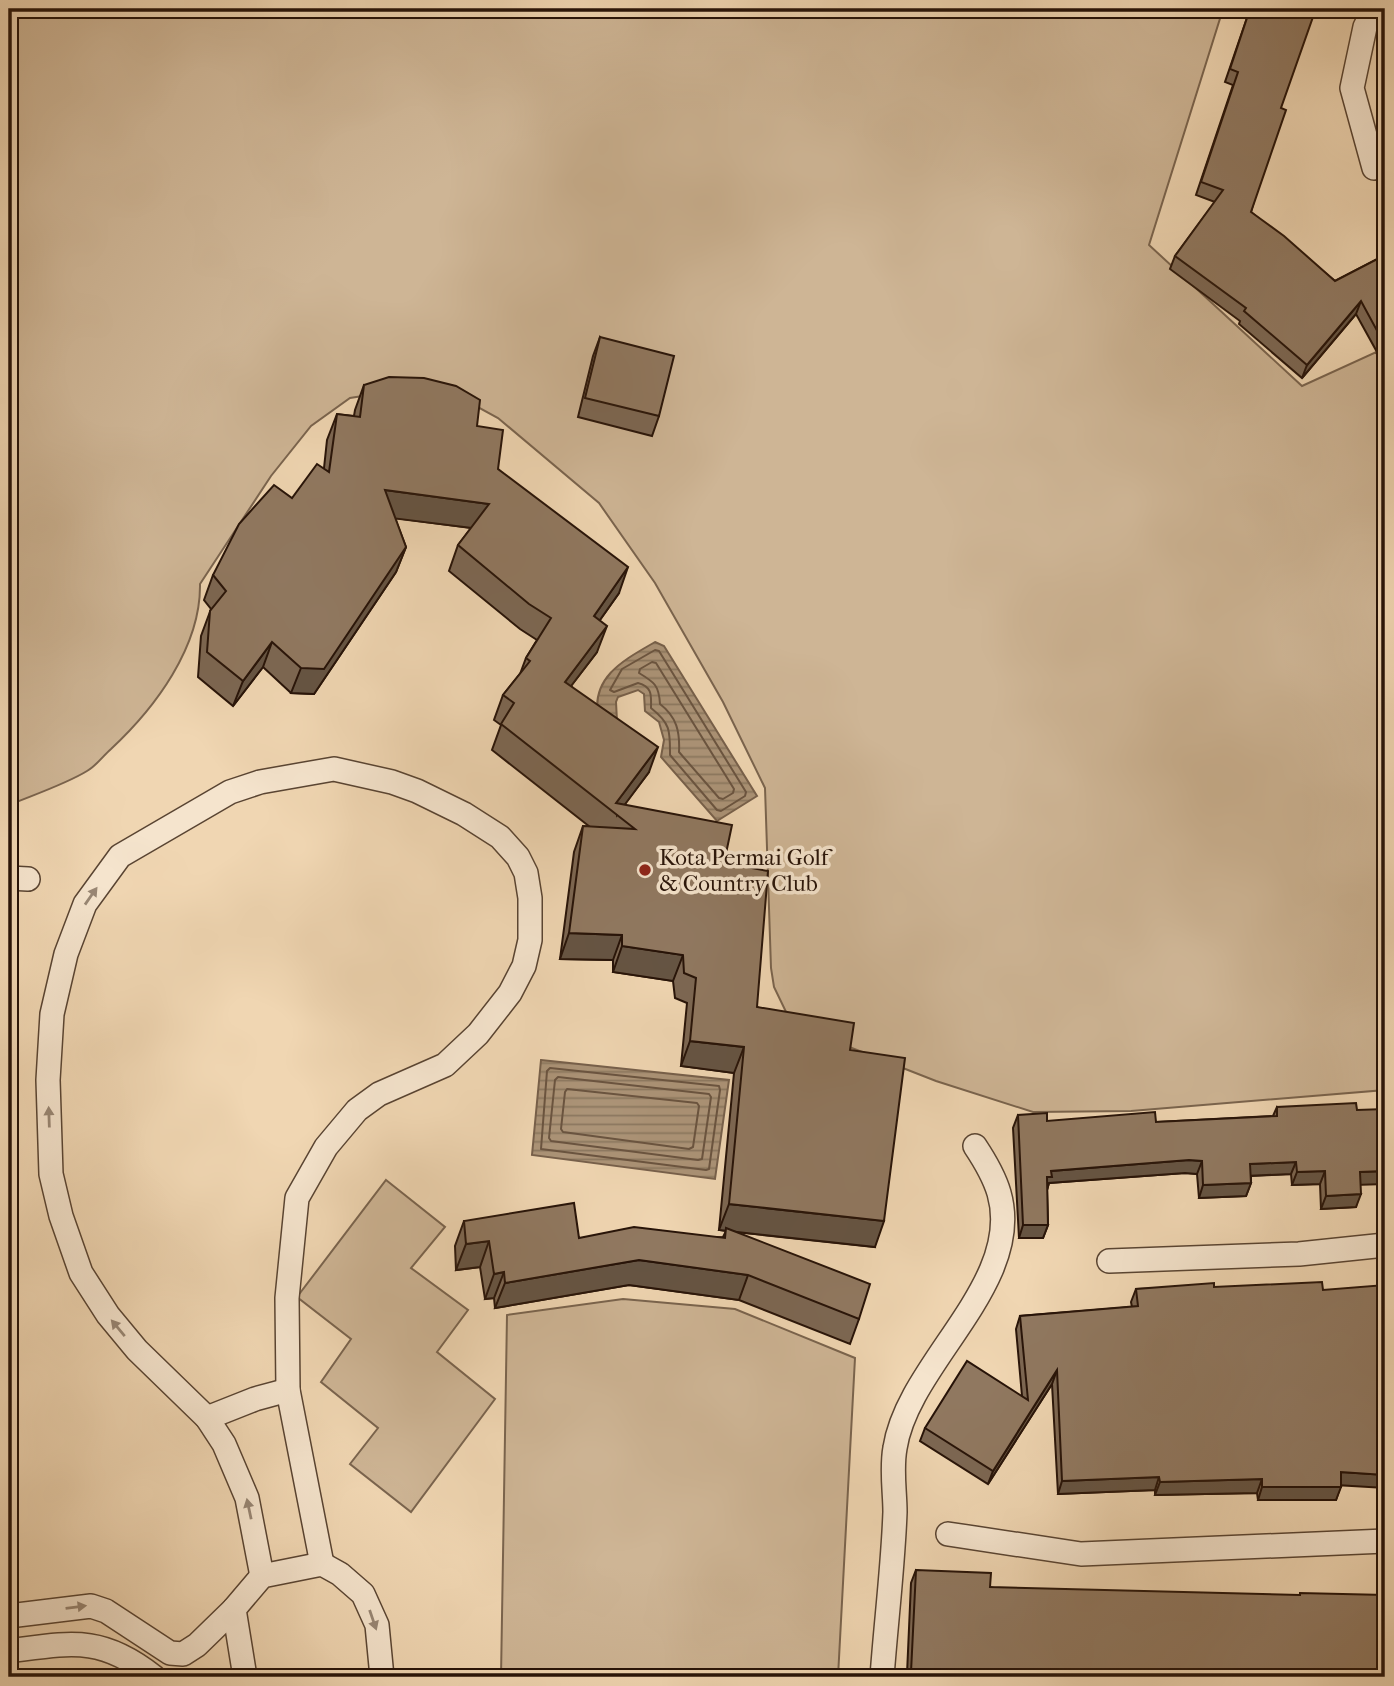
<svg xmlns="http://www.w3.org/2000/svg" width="1394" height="1686" viewBox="0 0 1394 1686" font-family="'IM FELL French Canon',serif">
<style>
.grass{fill:#ceb595;stroke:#7a644e;stroke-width:2}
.water{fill:url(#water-rules);stroke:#77604b;stroke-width:2}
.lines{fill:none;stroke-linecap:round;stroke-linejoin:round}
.shore{stroke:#6a5440;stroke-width:2}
.street-casing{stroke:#594432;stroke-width:26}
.street{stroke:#f5e4cd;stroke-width:23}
.wall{fill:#7c6753;stroke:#271308;stroke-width:2}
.shaded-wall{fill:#655443;stroke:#271308;stroke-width:2}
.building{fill:#907860;stroke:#271308;stroke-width:2}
.oneway{fill:#988674}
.poi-dot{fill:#8f2418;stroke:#f5e4cd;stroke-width:2.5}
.labels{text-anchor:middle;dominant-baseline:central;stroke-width:7;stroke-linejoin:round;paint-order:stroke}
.poi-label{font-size:23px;fill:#271308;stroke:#f5e4cd;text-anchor:start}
</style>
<defs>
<pattern id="water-rules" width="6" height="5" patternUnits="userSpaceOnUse" patternTransform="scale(1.75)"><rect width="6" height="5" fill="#ac9478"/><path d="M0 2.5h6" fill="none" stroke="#8c7860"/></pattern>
</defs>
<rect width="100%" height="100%" fill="#f0d6b2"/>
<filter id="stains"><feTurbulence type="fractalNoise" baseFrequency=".00286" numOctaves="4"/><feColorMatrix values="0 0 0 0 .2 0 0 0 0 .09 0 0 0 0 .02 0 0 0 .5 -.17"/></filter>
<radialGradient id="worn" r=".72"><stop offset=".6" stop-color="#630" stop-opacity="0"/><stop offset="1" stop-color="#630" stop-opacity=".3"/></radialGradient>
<g class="grass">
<path d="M9 9H1223L1149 245 1302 386 1385 348V1090L1131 1111 1033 1112 936 1081 811 1032 788 1016 774 987 771 968 765 788 723 702 655 583 599 503 498 418 465 400 401 390 350 398 311 426 271 476 200 584C201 647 155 708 111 749 103 756 96 766 87 771 66 784 33 795 9 805Z"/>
<polygon points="386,1180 445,1227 411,1268 468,1310 437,1352 495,1399 411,1512 350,1464 378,1428 321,1382 351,1339 297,1297"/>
<polygon points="623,1299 735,1309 855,1358 838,1677 501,1677 507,1315"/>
</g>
<g class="water">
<path d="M655 642 664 646 757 796 717 821 661 757 664 740 659 722 645 711 644 694 638 690 618 697 616 702 617 721 598 716C591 676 626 659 655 642Z"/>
<polygon points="541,1060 729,1080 715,1179 532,1155"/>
</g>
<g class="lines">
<g class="shore">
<path d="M655 650 659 651 746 792 745 796 721 811 717 810 670 755C670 731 671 724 651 708 651 696 653 687 638 683L614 692 610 690 622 669Z"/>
<path d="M652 662 656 663 734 789 733 793 723 799 719 798 679 752C680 732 677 717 660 704 659 685 654 682 639 673L640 669Z"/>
<polygon points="550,1068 719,1086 720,1090 709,1169 706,1170 541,1149 547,1071"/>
<polygon points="558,1077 709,1094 711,1097 702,1159 698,1160 551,1141 549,1138 555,1080"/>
<polygon points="567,1089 697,1103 699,1106 693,1147 689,1149 563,1132 561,1129 565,1092"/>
</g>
<g class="street-casing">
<g id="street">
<polyline points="1374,168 1352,88 1365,27 1374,9"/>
<polyline points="9,878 28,879"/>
<polyline points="1109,1261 1299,1254 1385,1245"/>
<polyline points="207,1418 255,1399 288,1390"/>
<polyline points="948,1534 1081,1554 1385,1541"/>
<polyline points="262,1576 247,1498 224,1444 207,1418 137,1350 108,1315 81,1273 61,1216 51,1174 48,1080 52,1014 66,954 85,904 120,856 230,792 260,782 334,769 392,782 417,791 464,814 500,837 518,857 526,873 530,898 530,940 524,966 510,993 478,1034 445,1065 379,1094 357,1110 326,1147 297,1198 287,1298 288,1390 322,1564"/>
<polyline points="9,1616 91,1606 106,1611 170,1653 183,1654 197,1645 234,1609"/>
<path d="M9 1651C71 1643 101 1635 154 1677"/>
<polyline points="245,1677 234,1609 262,1576 322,1564 340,1574 363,1594 377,1625 382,1677"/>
<path d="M882 1677C886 1622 893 1567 895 1512 895 1492 891 1469 895 1448 908 1363 1025 1283 999 1193 994 1176 985 1161 975 1146"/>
</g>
</g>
<use href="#street" class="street"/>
</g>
<g class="wall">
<polygon points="1250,9 1281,108 1251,212 1335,281 1385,255 1385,347 1377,352 1356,314 1302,378 1239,324 1240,321 1170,269 1175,256 1215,202 1196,195 1233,85 1225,82"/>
<polygon points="600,337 659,416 652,436 578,417 593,356"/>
<polygon points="364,385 477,426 498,469 619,593 600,620 597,652 571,686 649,772 624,805 724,863 757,1007 850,1050 875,1247 735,1232 859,1319 850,1344 739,1300 629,1285 495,1308 494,1298 485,1299 480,1267 456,1270 455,1246 464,1221 579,1238 723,1237 726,1231 719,1230 734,1073 681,1066 687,1003 675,998 673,981 613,972 613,960 560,959 574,852 583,826 590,827 492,750 501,725 494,720 503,695 520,674 526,658 537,640 520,629 449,571 458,545 471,528 395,518 406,547 396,572 314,694 291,693 263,667 233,706 198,677 201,636 211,609 204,600 213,575 324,468 327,440 337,414 354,416 355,410"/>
<polygon points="1277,1107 1360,1184 1356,1207 1321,1209 1320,1184 1292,1185 1291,1174 1251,1176 1251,1183 1246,1196 1199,1198 1197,1174 1185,1173 1049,1183 1047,1190 1048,1225 1043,1238 1019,1238 1013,1128 1018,1115 1047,1121 1156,1122 1273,1116"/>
<polygon points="1214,1287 1341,1485 1336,1500 1258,1500 1257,1493 1155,1495 1155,1490 1058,1494 1052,1384 988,1484 920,1441 925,1428 1022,1396 1016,1329 1020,1316 1132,1307 1131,1302 1136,1289"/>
<polygon points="916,1570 990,1587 1385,1677 906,1677 907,1674 911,1583"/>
</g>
<g class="shaded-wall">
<polygon points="1361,301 1356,314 1302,378 1307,365"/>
<polygon points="1385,336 1385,347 1377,352 1381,338"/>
<polygon points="385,490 489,504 480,529 375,516"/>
<polygon points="406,547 396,572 314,694 291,693 301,668"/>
<polygon points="628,567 619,593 585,641 594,616"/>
<polygon points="607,626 597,652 555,707 565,682"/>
<polygon points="272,642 263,667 233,706 243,681"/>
<polygon points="658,747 649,772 617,815 616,803"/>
<polygon points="569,933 622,935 613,960 560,959"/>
<polygon points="622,946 683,955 673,981 613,972"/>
<polygon points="690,1041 744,1047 734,1073 681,1066"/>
<polygon points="1189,1160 1202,1161 1197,1174 1185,1173 1049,1183 1047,1190 1047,1177 1051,1171"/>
<polygon points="1296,1162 1291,1174 1245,1176 1250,1164"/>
<polygon points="1325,1171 1320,1184 1292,1185 1297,1172"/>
<polygon points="1385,1171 1385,1184 1355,1185 1360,1172"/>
<polygon points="1251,1183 1246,1196 1199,1198 1203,1185"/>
<polygon points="1361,1194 1356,1207 1321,1209 1326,1196"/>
<polygon points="729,1204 884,1221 875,1247 719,1230"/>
<polygon points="1023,1225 1048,1225 1043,1238 1019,1238"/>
<polygon points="489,1241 480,1267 456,1270 466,1244"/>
<polygon points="639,1260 748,1275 739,1300 629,1285 495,1308 505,1283"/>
<polygon points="504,1272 494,1298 485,1299 494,1274"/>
<polygon points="1057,1370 1052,1384 988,1484 993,1471"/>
<polygon points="1341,1472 1385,1475 1385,1488 1336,1485"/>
<polygon points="1159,1477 1155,1490 1058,1494 1062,1481"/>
<polygon points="1262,1479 1257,1493 1155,1495 1160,1482"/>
<polygon points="1262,1487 1341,1487 1336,1500 1258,1500"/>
</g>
<g class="building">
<polygon points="1250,9 1314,9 1314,14 1281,108 1286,110 1251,212 1284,236 1335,281 1385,255 1385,336 1381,338 1361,301 1307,365 1244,311 1246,308 1175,256 1223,190 1201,182 1238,72 1230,69"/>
<polygon points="600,337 674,356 659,416 585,398"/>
<polygon points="389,377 424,378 456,386 480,400 477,426 503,430 498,469 628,567 594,616 607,626 565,682 658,747 616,803 732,825 724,863 768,871 757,1007 854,1023 850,1050 905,1058 884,1221 729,1204 744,1047 690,1041 696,978 684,973 683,955 622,946 622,935 569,933 583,826 635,829 501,724 514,703 503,695 530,661 526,658 551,618 529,604 458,545 489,504 385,490 406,547 324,669 301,668 272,642 243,681 207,652 210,611 226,591 213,575 239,524 274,485 292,498 317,464 329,472 337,414 360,417 364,385"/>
<polygon points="1356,1103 1357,1110 1385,1109 1385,1171 1360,1172 1361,1194 1326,1196 1325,1171 1297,1172 1296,1162 1250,1164 1251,1183 1203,1185 1202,1161 1189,1160 1051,1171 1052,1177 1047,1177 1048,1225 1023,1225 1018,1115 1047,1113 1047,1121 1155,1112 1156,1122 1277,1116 1277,1107"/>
<polygon points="574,1203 579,1238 634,1227 725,1238 726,1228 870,1284 859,1319 748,1275 639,1260 505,1283 504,1272 494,1274 489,1241 466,1244 464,1221"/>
<polygon points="1322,1282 1323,1290 1385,1285 1385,1475 1341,1472 1341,1487 1262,1487 1262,1479 1160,1482 1159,1477 1062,1481 1057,1370 993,1471 925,1428 967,1361 1028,1400 1020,1316 1138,1306 1136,1289 1214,1283 1214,1287"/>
<polygon points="916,1570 991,1573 990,1587 1300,1595 1300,1593 1385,1595 1385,1677 907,1677 908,1672 911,1672"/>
</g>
<defs><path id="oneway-solid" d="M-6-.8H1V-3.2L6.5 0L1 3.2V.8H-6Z" transform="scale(1.75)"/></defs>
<g class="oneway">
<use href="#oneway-solid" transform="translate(91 896) rotate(-55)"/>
<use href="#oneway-solid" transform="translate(49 1117) rotate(-92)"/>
<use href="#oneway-solid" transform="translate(118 1328) rotate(-130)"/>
<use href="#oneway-solid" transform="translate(249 1509) rotate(-102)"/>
<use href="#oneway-solid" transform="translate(76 1607) rotate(-7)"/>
<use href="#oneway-solid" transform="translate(373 1620) rotate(71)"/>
</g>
<circle class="poi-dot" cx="645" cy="870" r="7"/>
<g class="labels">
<g class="poi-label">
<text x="659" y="857">Kota Permai Golf<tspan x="659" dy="26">&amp; Country Club</tspan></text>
</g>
</g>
<rect width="1394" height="1686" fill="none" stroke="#f0d6b2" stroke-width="35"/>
<rect x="10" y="10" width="1373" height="1665" fill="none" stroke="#271308" stroke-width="3.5"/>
<rect x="18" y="18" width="1359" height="1651" fill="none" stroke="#271308" stroke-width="2"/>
<rect width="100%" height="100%" filter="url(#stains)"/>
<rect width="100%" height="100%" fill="url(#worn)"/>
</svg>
